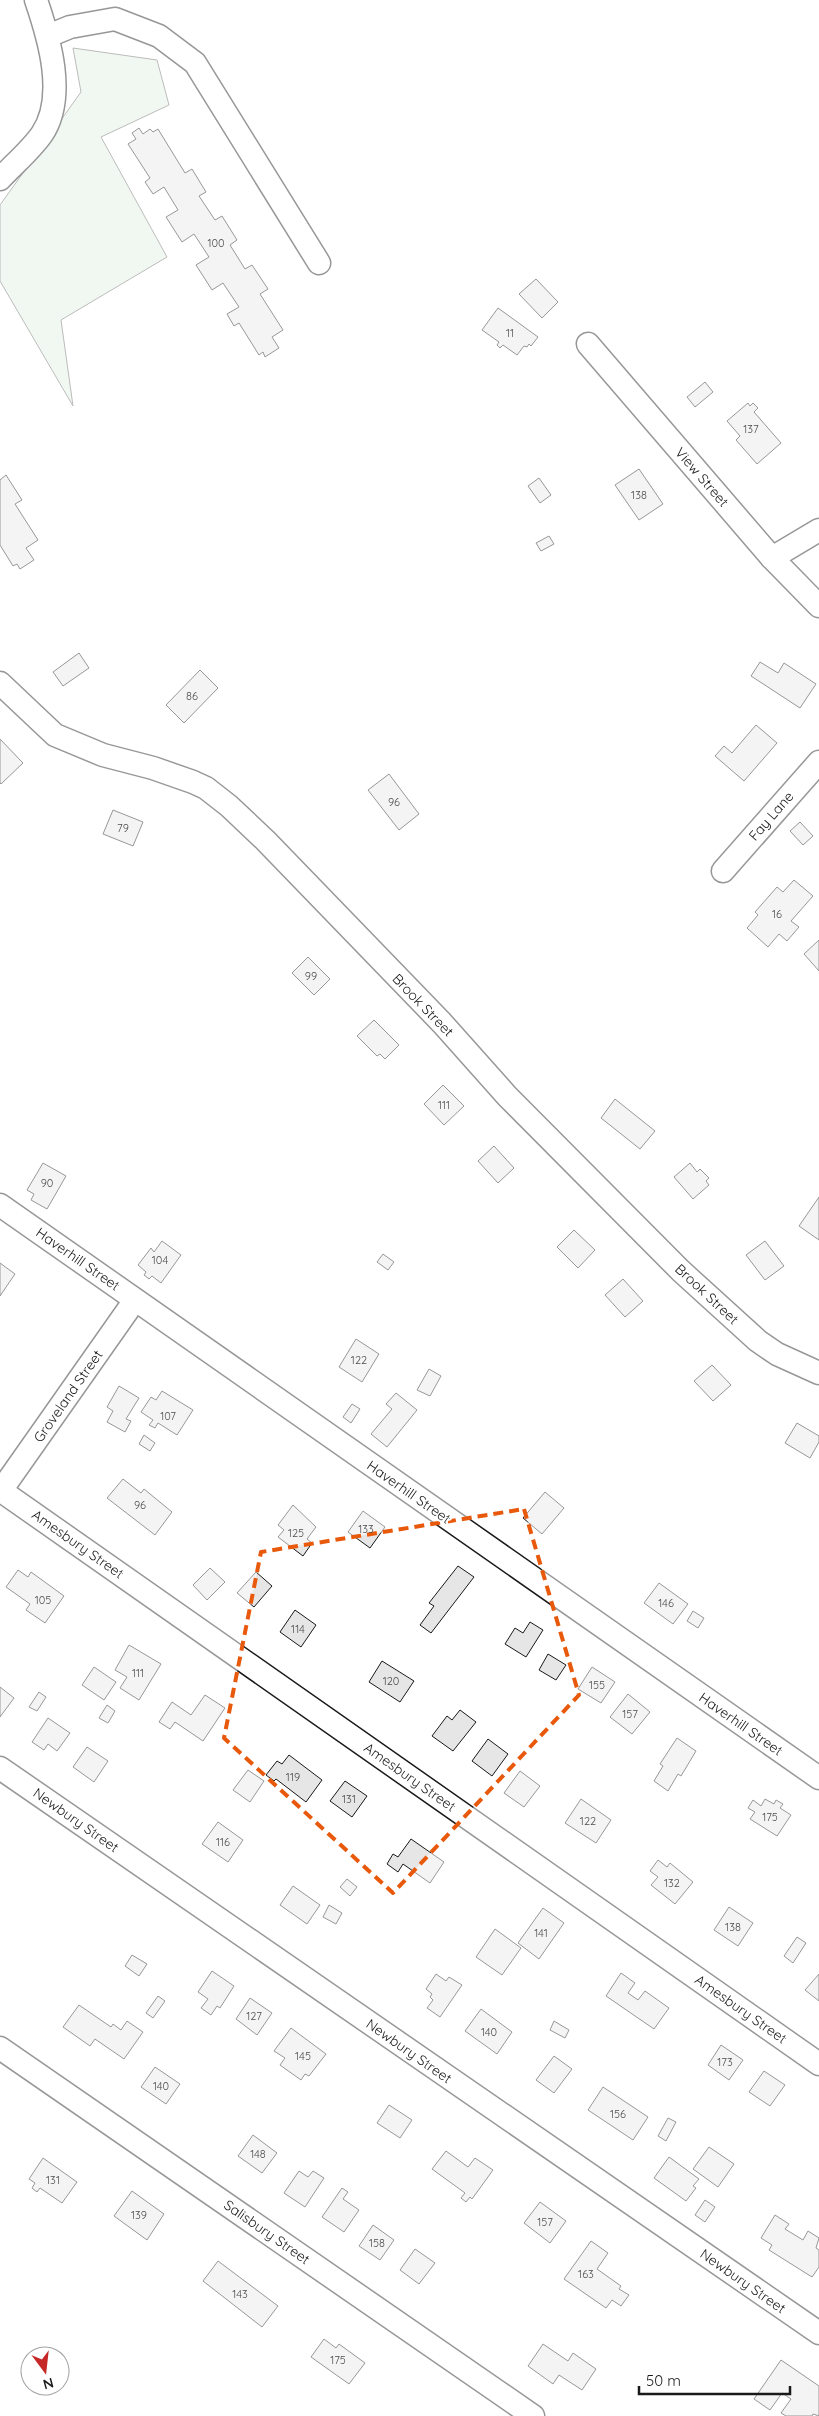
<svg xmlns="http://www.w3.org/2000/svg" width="819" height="2416" viewBox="0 0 819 2416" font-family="Quicksand,sans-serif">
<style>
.green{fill:#e0efe3;stroke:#6a6a6a}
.building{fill:#e6e6e6;stroke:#1a1a1a}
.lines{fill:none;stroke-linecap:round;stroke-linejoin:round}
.minor-casing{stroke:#1a1a1a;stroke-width:25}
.minor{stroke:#fff;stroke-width:22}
.marked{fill:none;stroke:#e8590c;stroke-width:4;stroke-dasharray:10 6;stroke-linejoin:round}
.labels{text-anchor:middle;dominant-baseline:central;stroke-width:4;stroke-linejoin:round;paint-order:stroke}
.number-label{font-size:11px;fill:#4d4d4d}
.street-label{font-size:14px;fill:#1a1a1a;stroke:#fff}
</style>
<rect width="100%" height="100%" fill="#fff"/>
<polygon class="green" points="73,48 157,60 169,105 101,137 167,257 61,320 73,406 0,281 0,205 81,92"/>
<g class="building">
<polygon points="139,128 143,134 150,129 153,132 158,129 185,173 192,169 206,192 199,196 215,220 222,216 237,240 230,245 245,269 252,265 268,289 260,294 283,330 272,337 279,348 265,357 263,352 259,355 239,323 234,326 227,314 239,307 223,283 212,290 196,265 209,257 194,234 182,242 166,217 178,210 164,187 153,194 145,182 150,178 128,144 136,139 132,133"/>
<polygon points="536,279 558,302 542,318 519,294"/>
<polygon points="498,308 538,337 531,346 529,344 527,347 524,346 517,355 503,345 500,348 497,345 499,342 482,330"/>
<polygon points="705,382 713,392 695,407 687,397"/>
<polygon points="748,403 750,406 753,403 758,408 754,412 781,443 757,464 736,440 740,436 727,421"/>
<polygon points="639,469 663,504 639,520 615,485"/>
<polygon points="6,475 22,500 15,504 38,540 26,548 34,560 20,569 17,564 13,566 0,545 0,480"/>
<polygon points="539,478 551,495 540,503 528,486"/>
<polygon points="549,536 554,544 541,551 536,543"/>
<polygon points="79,653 89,668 63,686 53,672"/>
<polygon points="760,662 778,673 784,663 816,684 800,708 751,676"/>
<polygon points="200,670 218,688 184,723 166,705"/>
<polygon points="756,725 777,743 744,781 715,756 724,746 732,753"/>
<polygon points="0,739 23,763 1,784 0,783"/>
<polygon points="389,774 419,814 399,830 368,790"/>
<polygon points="113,810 143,822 133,846 103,834"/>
<polygon points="800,822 813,836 803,845 790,831"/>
<polygon points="794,880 813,896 791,921 799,927 787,941 779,934 768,947 747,928 758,915 755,912 777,887 783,892"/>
<polygon points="819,940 819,971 804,954"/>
<polygon points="308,957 330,979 314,995 292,973"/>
<polygon points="374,1020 399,1045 385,1059 380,1054 377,1056 357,1036"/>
<polygon points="443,1085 464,1106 444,1125 424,1104"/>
<polygon points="615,1099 655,1131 640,1149 601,1118"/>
<polygon points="494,1146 514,1168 498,1183 478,1161"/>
<polygon points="43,1163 66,1176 47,1209 31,1200 34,1194 27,1190"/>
<polygon points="690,1163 697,1172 700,1169 709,1178 706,1181 709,1185 693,1199 674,1177"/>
<polygon points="819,1197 819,1240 799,1226"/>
<polygon points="574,1230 595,1250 578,1268 557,1247"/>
<polygon points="162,1241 181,1255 161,1283 152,1276 149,1279 144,1275 146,1272 138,1265 151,1248 154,1252"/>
<polygon points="765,1241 784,1266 765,1280 746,1255"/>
<polygon points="383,1254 394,1262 388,1270 377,1262"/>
<polygon points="0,1263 15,1274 0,1296"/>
<polygon points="623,1279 643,1301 625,1317 605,1295"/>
<polygon points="356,1339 379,1354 362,1382 339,1367"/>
<polygon points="712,1365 731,1385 713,1401 694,1381"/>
<polygon points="429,1369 441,1376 430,1396 417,1390"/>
<polygon points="119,1386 139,1398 126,1419 131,1421 125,1432 107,1422 113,1411 107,1407"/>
<polygon points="162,1391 193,1410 177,1435 158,1423 155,1428 149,1425 153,1420 141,1412 151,1397 156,1400"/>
<polygon points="396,1393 417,1410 387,1447 371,1434 392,1409 386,1404"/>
<polygon points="352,1404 360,1409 351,1423 343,1417"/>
<polygon points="797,1423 819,1436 819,1442 810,1458 785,1443"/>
<polygon points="144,1435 155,1443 150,1451 139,1444"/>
<polygon points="123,1479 141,1493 144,1489 172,1512 155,1535 107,1498"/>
<polygon points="545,1492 564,1508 542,1534 523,1518"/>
<polygon points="293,1505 316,1527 307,1539 312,1543 303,1556 278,1537 284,1530 278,1525"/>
<polygon points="363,1511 385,1527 370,1548 348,1532"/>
<polygon points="458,1566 474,1577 431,1633 420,1625 434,1606 429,1603"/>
<polygon points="210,1568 225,1582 207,1600 193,1585"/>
<polygon points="18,1570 28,1577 31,1572 64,1596 45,1623 26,1610 30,1604 6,1587"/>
<polygon points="256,1572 272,1586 254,1607 237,1593"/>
<polygon points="659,1583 688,1604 673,1624 644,1603"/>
<polygon points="295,1610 316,1625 301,1647 280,1632"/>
<polygon points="693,1611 704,1618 698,1628 687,1621"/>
<polygon points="530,1622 543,1630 526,1657 505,1644 515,1628 523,1633"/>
<polygon points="129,1645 161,1664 139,1700 120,1688 127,1677 115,1670"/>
<polygon points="548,1654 566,1665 556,1680 539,1670"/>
<polygon points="382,1661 414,1681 400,1702 369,1682"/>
<polygon points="94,1667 116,1682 104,1700 82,1685"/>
<polygon points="592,1667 615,1682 601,1703 578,1689"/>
<polygon points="0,1687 14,1698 0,1717"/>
<polygon points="39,1692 46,1697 37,1711 29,1707"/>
<polygon points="628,1694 650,1712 632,1734 610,1717"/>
<polygon points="205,1695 225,1708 203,1741 175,1722 170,1729 159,1722 172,1702 191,1715"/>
<polygon points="107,1705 115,1711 108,1723 99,1718"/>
<polygon points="460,1710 476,1722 453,1751 432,1736 447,1716 452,1720"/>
<polygon points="48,1718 70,1733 57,1751 48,1744 44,1750 32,1742"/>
<polygon points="677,1738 696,1751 681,1776 678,1774 668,1791 654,1781 663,1766 660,1764"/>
<polygon points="488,1739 508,1754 492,1776 472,1761"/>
<polygon points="87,1747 108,1761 94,1782 73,1767"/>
<polygon points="289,1755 322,1780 306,1802 276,1779 274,1781 266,1775 277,1761 282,1764"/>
<polygon points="248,1770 264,1781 250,1802 233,1790"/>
<polygon points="520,1771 540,1786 524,1807 504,1793"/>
<polygon points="345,1781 367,1796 352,1817 330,1801"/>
<polygon points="581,1799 611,1820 596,1843 565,1823"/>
<polygon points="765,1799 774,1804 776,1800 783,1804 780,1808 791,1815 777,1836 750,1819 755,1812 748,1808 753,1800 761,1806"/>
<polygon points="218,1822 243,1840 228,1862 202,1844"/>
<polygon points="411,1839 444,1862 430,1883 403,1864 398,1872 387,1864 393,1854 398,1857"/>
<polygon points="658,1860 667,1867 670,1863 693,1882 675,1904 651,1885 658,1877 650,1871"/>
<polygon points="347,1879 357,1887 350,1896 340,1887"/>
<polygon points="293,1886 320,1905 307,1924 280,1905"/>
<polygon points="329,1905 342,1913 336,1924 323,1917"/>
<polygon points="729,1907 753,1923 738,1946 714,1930"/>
<polygon points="543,1908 564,1923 539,1959 518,1943"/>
<polygon points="495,1929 521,1948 502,1975 476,1957"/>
<polygon points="797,1937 806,1943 793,1963 784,1956"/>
<polygon points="132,1955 147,1964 139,1976 125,1966"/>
<polygon points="212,1971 234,1986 220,2008 217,2006 211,2015 201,2008 208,1999 198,1992"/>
<polygon points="621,1973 635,1983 628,1993 638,2000 645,1991 669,2008 654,2029 606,1996"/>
<polygon points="436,1974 446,1981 449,1977 462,1985 440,2017 427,2008 433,2000 430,1997 432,1994 426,1989"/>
<polygon points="819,1974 819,2001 805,1990"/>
<polygon points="158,1996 165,2001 153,2018 146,2013"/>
<polygon points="250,1998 272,2013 257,2035 236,2019"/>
<polygon points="79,2005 111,2027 113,2024 121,2030 127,2021 143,2032 124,2059 95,2039 90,2046 63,2027"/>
<polygon points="481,2009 512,2032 497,2054 465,2031"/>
<polygon points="554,2021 569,2030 565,2038 550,2030"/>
<polygon points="291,2028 326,2054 309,2076 305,2074 301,2080 280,2065 285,2058 274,2051"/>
<polygon points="721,2045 743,2060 729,2080 708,2065"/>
<polygon points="554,2056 572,2069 554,2093 536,2080"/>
<polygon points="155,2067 180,2084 166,2104 141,2087"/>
<polygon points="764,2071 785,2085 770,2106 749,2092"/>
<polygon points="603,2087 648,2117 633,2140 588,2110"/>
<polygon points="389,2105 412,2120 400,2138 377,2123"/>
<polygon points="668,2118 676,2122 666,2141 658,2136"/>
<polygon points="253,2135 277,2153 262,2173 238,2156"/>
<polygon points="709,2147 734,2164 718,2187 693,2169"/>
<polygon points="446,2151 468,2167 475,2158 493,2170 472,2199 470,2197 466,2202 461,2198 465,2193 432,2169"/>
<polygon points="669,2157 699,2179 693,2186 696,2188 686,2201 654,2178"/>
<polygon points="43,2158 77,2182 62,2203 40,2188 37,2192 32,2188 35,2183 29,2179"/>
<polygon points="299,2171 308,2177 313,2171 324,2178 305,2207 284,2193"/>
<polygon points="342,2188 348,2192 343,2199 359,2210 344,2232 322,2217"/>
<polygon points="132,2191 164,2214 147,2240 114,2216"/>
<polygon points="705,2200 715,2207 705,2222 695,2215"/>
<polygon points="540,2202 566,2221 550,2243 524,2223"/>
<polygon points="775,2215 789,2224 785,2229 803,2240 808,2231 819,2238 816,2248 819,2250 819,2267 812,2277 769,2250 772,2245 761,2238"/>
<polygon points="373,2225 394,2240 380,2260 359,2246"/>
<polygon points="591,2241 608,2253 597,2269 621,2286 619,2289 629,2295 621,2306 612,2300 606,2308 564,2279"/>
<polygon points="415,2249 435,2263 419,2284 400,2270"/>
<polygon points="218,2261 278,2306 262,2327 203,2281"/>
<polygon points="324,2339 336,2348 339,2344 365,2363 349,2384 311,2357"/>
<polygon points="543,2344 568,2361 573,2353 596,2369 582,2390 559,2375 553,2384 528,2366"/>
<polygon points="781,2360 819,2386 819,2416 813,2414 812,2416 786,2416 781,2413 791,2399 782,2393 770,2410 754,2399"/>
</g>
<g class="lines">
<g class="minor-casing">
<g id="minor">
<polyline points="48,36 70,27 115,19 159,36 195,63 319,263"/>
<path d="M0 179C14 164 31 150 42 134 67 97 49 38 36 0"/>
<polyline points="588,344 772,558 819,606"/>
<polyline points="772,558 819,530"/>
<polyline points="0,683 55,735 103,755 153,768 193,782 206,788 229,806 265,840 442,1023 507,1096 681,1271 758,1341 777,1354 819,1373"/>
<polyline points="723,871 819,762"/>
<polyline points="0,1205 819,1778"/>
<polyline points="0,1490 819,2064"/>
<polyline points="0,1492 135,1300"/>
<polyline points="0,1768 819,2333"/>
<polyline points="0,2048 533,2416"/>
</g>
</g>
<use href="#minor" class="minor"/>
</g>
<path d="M0 0H819V2416H0ZM524 1509 579 1695 393 1893 224 1738 261 1552Z" fill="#fff" fill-opacity=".55" fill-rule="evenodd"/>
<path class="marked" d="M524 1509 579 1695 393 1893 224 1738 261 1552Z"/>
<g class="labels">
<g class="number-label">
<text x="216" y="243">100</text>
<text x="510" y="333">11</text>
<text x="751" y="429">137</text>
<text x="639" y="495">138</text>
<text x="192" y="696">86</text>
<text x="394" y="802">96</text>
<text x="123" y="828">79</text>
<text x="777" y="914">16</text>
<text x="311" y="976">99</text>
<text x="444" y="1105">111</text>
<text x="47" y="1183">90</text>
<text x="160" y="1260">104</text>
<text x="359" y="1360">122</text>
<text x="168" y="1416">107</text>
<text x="140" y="1505">96</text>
<text x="366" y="1529">133</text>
<text x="296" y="1533">125</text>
<text x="43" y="1600">105</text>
<text x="666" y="1603">146</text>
<text x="298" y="1629">114</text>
<text x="138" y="1673">111</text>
<text x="391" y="1681">120</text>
<text x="597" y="1685">155</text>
<text x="630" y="1714">157</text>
<text x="293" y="1777">119</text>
<text x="349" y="1799">131</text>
<text x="770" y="1817">175</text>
<text x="588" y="1821">122</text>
<text x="223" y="1842">116</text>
<text x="672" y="1883">132</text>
<text x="733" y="1927">138</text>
<text x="541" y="1933">141</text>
<text x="254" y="2016">127</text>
<text x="489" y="2032">140</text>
<text x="303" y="2056">145</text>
<text x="725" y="2062">173</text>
<text x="161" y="2086">140</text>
<text x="618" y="2114">156</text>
<text x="258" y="2154">148</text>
<text x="53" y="2180">131</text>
<text x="139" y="2215">139</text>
<text x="545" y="2222">157</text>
<text x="377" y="2243">158</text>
<text x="586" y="2274">163</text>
<text x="240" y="2294">143</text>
<text x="338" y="2360">175</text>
</g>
<g class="street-label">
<text transform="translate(702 477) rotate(49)">View Street</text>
<text transform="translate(771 816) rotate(-49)">Fay Lane</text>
<text transform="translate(423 1005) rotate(46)">Brook Street</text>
<text transform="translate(78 1259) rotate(35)">Haverhill Street</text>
<text transform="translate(707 1294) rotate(43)">Brook Street</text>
<text transform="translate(68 1396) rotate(-55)">Groveland Street</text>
<text transform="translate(409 1492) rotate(35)">Haverhill Street</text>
<text transform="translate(78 1544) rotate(35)">Amesbury Street</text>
<text transform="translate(741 1724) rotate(35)">Haverhill Street</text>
<text transform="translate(410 1777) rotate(35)">Amesbury Street</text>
<text transform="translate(76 1820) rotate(35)">Newbury Street</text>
<text transform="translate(741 2009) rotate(35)">Amesbury Street</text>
<text transform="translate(409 2051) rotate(35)">Newbury Street</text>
<text transform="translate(267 2232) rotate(35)">Salisbury Street</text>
<text transform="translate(743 2281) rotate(35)">Newbury Street</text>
</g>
</g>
<g transform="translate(45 2371) rotate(165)"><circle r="24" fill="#ffffff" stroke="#a3a3a3"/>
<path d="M0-4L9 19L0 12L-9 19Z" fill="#c62828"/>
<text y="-8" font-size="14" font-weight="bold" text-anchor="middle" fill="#1a1a1a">N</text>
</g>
<path d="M639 2386v8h151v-8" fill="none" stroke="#1a1a1a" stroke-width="2.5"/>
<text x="646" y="2386" font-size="15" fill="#1a1a1a" stroke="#ffffff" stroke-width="4" paint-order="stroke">50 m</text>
</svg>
